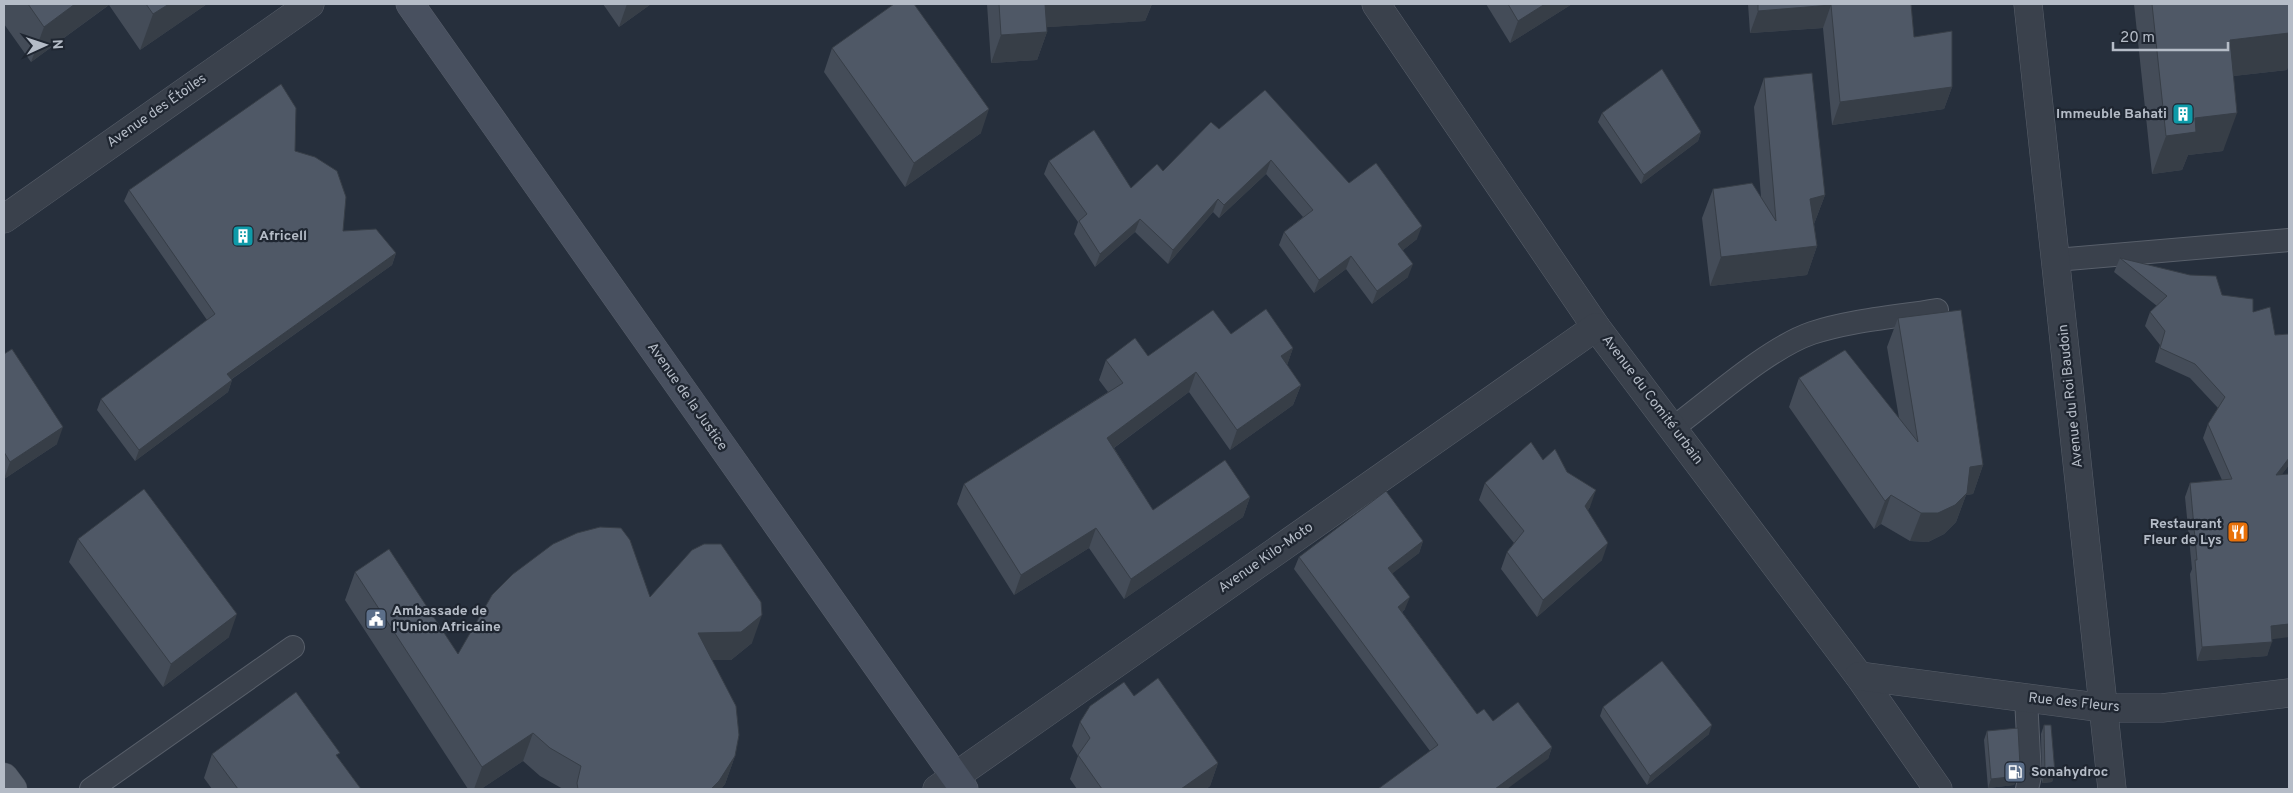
<svg xmlns="http://www.w3.org/2000/svg" width="2293" height="793" viewBox="0 0 2293 793" font-family="Overpass,sans-serif">
<style>
.lines{fill:none;stroke-linecap:round;stroke-linejoin:round}
.service-casing{stroke:#585f6a;stroke-width:24}
.minor-casing{stroke:#585f6a;stroke-width:29}
.tertiary-casing{stroke:#585f6a;stroke-width:29}
.secondary-casing{stroke:#585f6a;stroke-width:29}
.primary-casing{stroke:#434a55;stroke-width:29}
.service{stroke:#3a414c;stroke-width:22}
.minor{stroke:#3a414c;stroke-width:28}
.tertiary{stroke:#3a414c;stroke-width:28}
.secondary{stroke:#48505f;stroke-width:28}
.primary{stroke:#58606c;stroke-width:28}
.wall{fill:#444c58}
.shaded-wall{fill:#373e47}
.building{fill:#4f5866;stroke:#373e47}
.labels{text-anchor:middle;dominant-baseline:central;stroke-width:4.5;stroke-linejoin:round;paint-order:stroke}
.street-label{font-size:14px;fill:#b5bcc7;stroke:#1f2631}
.poi-label{font-size:14px;font-weight:bold;fill:#b5bcc7;stroke:#1f2631;text-anchor:start}
</style>
<rect width="100%" height="100%" fill="#262f3c"/>
<g class="lines">
<g class="service-casing">
<g id="service">
<polyline points="2056,260 2289,240"/>
<path d="M1673 428C1711 400 1768 348 1812 333 1852 320 1896 317 1937 310"/>
<polyline points="2026,698 2030,776 2027,789"/>
<polyline points="91,789 293,647"/>
</g>
</g>
<g class="minor-casing">
<g id="minor">
<polyline points="1376,4 1596,327 1859,676 1938,789"/>
<polyline points="4,219 310,4"/>
<polyline points="1859,676 2104,708 2162,708 2289,693"/>
<polyline points="937,789 1596,327"/>
</g>
</g>
<g class="tertiary-casing">
<polyline id="tertiary" points="2028,4 2112,789"/>
</g>
<g class="secondary-casing">
<polyline id="secondary" points="410,4 964,789"/>
</g>
<g class="primary-casing">
<polyline id="primary" points="4,777 13,789"/>
</g>
<use href="#service" class="service"/>
<use href="#minor" class="minor"/>
<use href="#tertiary" class="tertiary"/>
<use href="#secondary" class="secondary"/>
<use href="#primary" class="primary"/>
</g>
<g class="wall">
<polygon points="4,4 207,4 140,50 109,5 31,62 4,24"/>
<polygon points="603,4 651,4 619,27"/>
<polygon points="987,4 1152,4 1145,21 1047,27 1047,32 1037,60 991,63"/>
<polygon points="1486,4 1572,4 1510,43"/>
<polygon points="1748,4 1911,4 1914,37 1952,87 1944,109 1832,125 1823,28 1750,33"/>
<polygon points="2134,4 2289,4 2289,62 2287,70 2233,76 2223,151 2188,155 2182,170 2152,174"/>
<polygon points="832,48 981,133 905,187 824,72"/>
<polygon points="1764,78 1825,195 1814,224 1817,246 1807,275 1710,286 1702,218 1713,189 1761,197 1754,107"/>
<polygon points="1602,113 1701,132 1698,141 1641,184 1598,122"/>
<polygon points="1219,129 1349,183 1417,239 1403,250 1408,277 1372,304 1346,269 1314,293 1279,245 1284,232 1303,217 1266,174 1219,218 1213,212 1168,264 1135,232 1095,267 1074,234 1078,222 1044,174 1049,161 1131,188 1163,171"/>
<polygon points="295,151 343,231 396,253 392,265 232,379 232,380 228,392 135,461 97,410 101,399 207,320 124,201 129,190"/>
<polygon points="2120,258 2222,295 2253,312 2275,335 2289,334 2289,465 2282,474 2272,639 2267,656 2197,661 2190,574 2192,569 2185,497 2190,483 2222,480 2203,438 2208,424 2218,408 2190,378 2155,362 2160,345 2145,326 2150,312 2157,306 2114,272"/>
<polygon points="1898,318 1983,465 1973,494 1966,495 1956,522 1944,534 1928,542 1910,541 1881,524 1874,529 1789,407 1799,378 1899,418 1887,347"/>
<polygon points="1231,334 1293,348 1287,365 1301,385 1293,405 1230,450 1189,392 1114,448 1153,510 1250,497 1243,517 1124,599 1089,548 1014,595 957,504 964,484 1108,392 1099,380 1106,360 1148,356"/>
<polygon points="4,354 57,444 4,479"/>
<polygon points="1543,460 1567,472 1590,507 1588,510 1602,560 1537,617 1501,569 1507,552 1514,543 1479,500 1485,483"/>
<polygon points="78,539 229,637 163,687 69,562"/>
<polygon points="1423,541 1419,553 1392,573 1405,609 1402,612 1477,714 1552,747 1548,759 1430,751 1294,569 1299,557"/>
<polygon points="355,572 458,654 650,597 752,643 731,660 712,660 735,756 725,784 721,789 563,789 540,776 523,761 481,789 468,789 345,600"/>
<polygon points="1134,696 1218,763 1210,786 1206,789 1077,789 1070,779 1078,756 1072,746 1080,722"/>
<polygon points="1603,707 1709,734 1647,785 1600,716"/>
<polygon points="2044,725 2055,773 2052,782 2042,783 2041,734"/>
<polygon points="1987,731 2018,776 2014,785 1988,788 1984,740"/>
<polygon points="212,754 338,758 361,789 212,789 204,778"/>
</g>
<g class="shaded-wall">
<polygon points="75,4 110,4 31,62 44,27"/>
<polygon points="169,4 207,4 140,50 153,14"/>
<polygon points="627,4 651,4 619,27"/>
<polygon points="1043,4 1152,4 1145,21 1035,28"/>
<polygon points="1545,4 1572,4 1510,43 1518,21"/>
<polygon points="1831,5 1823,28 1750,33 1758,11"/>
<polygon points="1047,32 1037,60 991,63 1001,35"/>
<polygon points="2289,33 2289,62 2287,70 2216,78 2230,40"/>
<polygon points="1952,87 1944,109 1832,125 1840,102"/>
<polygon points="989,109 981,133 905,187 914,163"/>
<polygon points="2237,113 2223,151 2188,155 2182,170 2152,174 2166,136 2195,118"/>
<polygon points="1701,132 1698,141 1641,184 1644,175"/>
<polygon points="1271,160 1266,174 1219,218 1224,205"/>
<polygon points="1825,195 1814,224 1799,228 1810,199"/>
<polygon points="1218,199 1213,212 1168,264 1173,250"/>
<polygon points="1140,219 1135,232 1095,267 1100,254"/>
<polygon points="1422,226 1417,239 1393,258 1398,244"/>
<polygon points="1817,246 1807,275 1710,286 1721,257"/>
<polygon points="396,253 392,265 223,385 227,374"/>
<polygon points="1351,256 1346,269 1314,293 1319,280"/>
<polygon points="1413,264 1408,277 1372,304 1377,291"/>
<polygon points="1293,348 1286,368 1281,356"/>
<polygon points="1196,372 1189,392 1100,458 1107,438"/>
<polygon points="232,380 228,392 135,461 139,450"/>
<polygon points="1301,385 1293,405 1230,450 1237,430"/>
<polygon points="63,427 57,444 4,479 10,462"/>
<polygon points="2289,458 2289,465 2271,489 2276,475"/>
<polygon points="1983,465 1973,494 1966,495 1956,522 1944,534 1928,542 1910,541 1921,513 1970,467"/>
<polygon points="1596,490 1590,507 1579,523 1585,506"/>
<polygon points="1891,495 1881,524 1874,529 1885,501"/>
<polygon points="1250,497 1243,517 1124,599 1131,579"/>
<polygon points="1096,528 1089,548 1014,595 1021,575"/>
<polygon points="1423,541 1419,553 1384,580 1388,568"/>
<polygon points="1608,543 1602,560 1537,617 1543,600"/>
<polygon points="1410,597 1405,609 1393,619 1398,607"/>
<polygon points="237,614 229,637 163,687 171,664"/>
<polygon points="762,615 752,643 731,660 688,660 698,633"/>
<polygon points="2289,624 2289,637 2266,640 2271,626"/>
<polygon points="2272,642 2267,656 2197,661 2202,647"/>
<polygon points="1712,725 1709,734 1647,785 1650,776"/>
<polygon points="533,733 523,761 481,789 474,789 482,767"/>
<polygon points="1552,747 1548,759 1507,789 1495,789"/>
<polygon points="735,756 725,784 721,789 711,789"/>
<polygon points="1218,763 1210,786 1206,789 1181,789"/>
<polygon points="2055,773 2052,782 2042,783 2045,774"/>
<polygon points="2018,776 2014,785 1988,788 1991,779"/>
</g>
<g class="building">
<polygon points="28,4 75,4 44,27"/>
<polygon points="146,4 169,4 153,14"/>
<polygon points="894,4 914,4 989,109 914,163 832,48"/>
<polygon points="999,4 1045,4 1047,32 1001,35"/>
<polygon points="1508,4 1545,4 1518,21"/>
<polygon points="1758,4 1911,4 1914,37 1952,31 1952,87 1840,102 1831,5 1758,11"/>
<polygon points="2152,4 2289,4 2289,33 2230,40 2237,113 2195,118 2196,132 2166,136"/>
<polygon points="1662,69 1701,132 1644,175 1602,113"/>
<polygon points="1812,73 1825,195 1810,199 1817,246 1721,257 1713,189 1752,183 1776,221 1764,78"/>
<polygon points="281,84 296,108 295,151 315,157 337,171 346,197 343,231 376,229 396,253 227,374 232,380 139,450 101,399 215,314 129,190"/>
<polygon points="1265,90 1349,183 1376,163 1422,226 1398,244 1413,264 1377,291 1351,256 1319,280 1284,232 1313,210 1271,160 1224,205 1218,199 1173,250 1140,219 1100,254 1079,221 1087,214 1049,161 1094,130 1131,188 1157,164 1163,171 1211,122 1219,129"/>
<polygon points="2120,258 2190,275 2216,276 2222,295 2253,299 2253,312 2270,307 2275,335 2289,334 2289,458 2276,475 2289,474 2289,624 2271,626 2272,642 2202,647 2195,560 2197,560 2190,483 2232,479 2208,424 2225,397 2195,364 2160,348 2165,331 2150,312 2167,296"/>
<polygon points="1266,309 1293,348 1281,356 1301,385 1237,430 1196,372 1107,438 1153,510 1225,460 1250,497 1131,579 1096,528 1021,575 964,484 1123,383 1106,360 1135,338 1148,356 1213,310 1231,334"/>
<polygon points="1961,310 1983,465 1970,467 1967,493 1955,505 1938,513 1921,513 1891,495 1885,501 1799,378 1845,350 1918,442 1898,318"/>
<polygon points="12,349 63,427 10,462 4,452 4,354"/>
<polygon points="1531,442 1543,460 1555,449 1567,472 1596,490 1585,506 1608,543 1543,600 1507,552 1524,531 1485,483"/>
<polygon points="144,489 237,614 171,664 78,539"/>
<polygon points="1386,491 1423,541 1388,568 1410,597 1398,607 1477,714 1484,709 1493,721 1518,702 1552,747 1495,789 1378,789 1438,745 1299,557"/>
<polygon points="600,527 621,528 630,540 650,597 692,550 704,544 721,544 761,602 762,615 741,632 698,633 736,706 739,735 735,756 719,781 711,789 578,789 577,783 581,766 550,748 533,733 482,767 355,572 389,549 458,654 492,595 513,574 553,544 577,533"/>
<polygon points="1662,661 1712,725 1650,776 1603,707"/>
<polygon points="1158,678 1218,763 1181,789 1102,789 1078,755 1090,738 1080,722 1090,706 1124,682 1134,696"/>
<polygon points="296,692 340,753 336,755 361,789 238,789 212,754"/>
<polygon points="2044,725 2051,725 2055,773 2045,774"/>
<polygon points="2018,728 2020,766 2018,776 1991,779 1987,731"/>
</g>
<defs>
<g id="building-square" transform="scale(1.125)"><rect x="-9" y="-9" width="18" height="18" rx="4" fill="#0f9aa8" stroke="#1f2631"/><path d="M-4-6H4V6H1V3H-1V6H-4ZM-2.5-4.3h1.7v1.8h-1.7ZM.8-4.3h1.7v1.8H.8ZM-2.5-1h1.7V.8h-1.7ZM.8-1h1.7V.8H.8Z" fill="#fff"/></g>
<g id="restaurant-square" transform="scale(1.125)"><rect x="-9" y="-9" width="18" height="18" rx="4" fill="#e8710a" stroke="#1f2631"/><path d="M-5-6h1v4h1v-4h1v4h1v-4h1v5L-1.5 .5V6h-2V.5L-5-1ZM5-6V6H3V1.5H1.5Q1.5-4 5-6Z" fill="#fff"/></g>
<g id="civic-square" transform="scale(1.125)"><rect x="-9" y="-9" width="18" height="18" rx="4" fill="#5c6f8a" stroke="#1f2631"/><path d="M-.6-6.5H3V-4.5H.6V-3L4-1V1h2V6H-6V1h2V-1L-.6-3ZM-1.2 2.5V6h2.4V2.5Z" fill="#fff"/></g>
<g id="fuel-square" transform="scale(1.125)"><rect x="-9" y="-9" width="18" height="18" rx="4" fill="#5c6f8a" stroke="#1f2631"/><path d="M-5.5-6h7V0h2V4h1.3V-2.5L3-4.5l.8-.8L6-3V5H2.5V1h-1V6h-7ZM-4.2-4.7v3.2H.2V-4.7Z" fill="#fff"/></g>
</defs>
<g fill-rule="evenodd">
<use href="#building-square" x="2183" y="114"/>
<use href="#building-square" x="243" y="236"/>
<use href="#restaurant-square" x="2238" y="532"/>
<use href="#civic-square" x="376" y="619"/>
<use href="#fuel-square" x="2015" y="772"/>
</g>
<g class="labels">
<g class="street-label">
<text transform="translate(157 111) rotate(-35)">Avenue des Étoiles</text>
<text transform="translate(2071 396) rotate(-96)">Avenue du Roi Baudoin</text>
<text transform="translate(687 397) rotate(55)">Avenue de la Justice</text>
<text transform="translate(1652 400) rotate(53)">Avenue du Comité urbain</text>
<text transform="translate(1266 558) rotate(-35)">Avenue Kilo-Moto</text>
<text transform="translate(2074 703) rotate(6)">Rue des Fleurs</text>
</g>
<g class="poi-label">
<text x="2167" y="114" text-anchor="end">Immeuble Bahati</text>
<text x="259" y="236">Africell</text>
<text x="2222" y="524" text-anchor="end">Restaurant<tspan x="2222" dy="16">Fleur de Lys</tspan></text>
<text x="392" y="611">Ambassade de<tspan x="392" dy="16">l'Union Africaine</tspan></text>
<text x="2031" y="772">Sonahydroc</text>
</g>
</g>
<rect width="2293" height="793" fill="none" stroke="#b5bcc7" stroke-width="10"/>
<g transform="translate(45 45) rotate(87)" stroke="#1f2631" stroke-width="4" paint-order="stroke">
<path d="M0-4L9 19L0 12L-9 19Z" fill="#b5bcc7"/>
<text y="-8" font-size="14" font-weight="bold" text-anchor="middle" fill="#b5bcc7">N</text>
</g>
<path d="M2113 42v8h115v-8" fill="none" stroke="#b5bcc7" stroke-width="2.5"/>
<text x="2120" y="42" font-size="15" fill="#b5bcc7" stroke="#1f2631" stroke-width="4" paint-order="stroke">20 m</text>
</svg>
